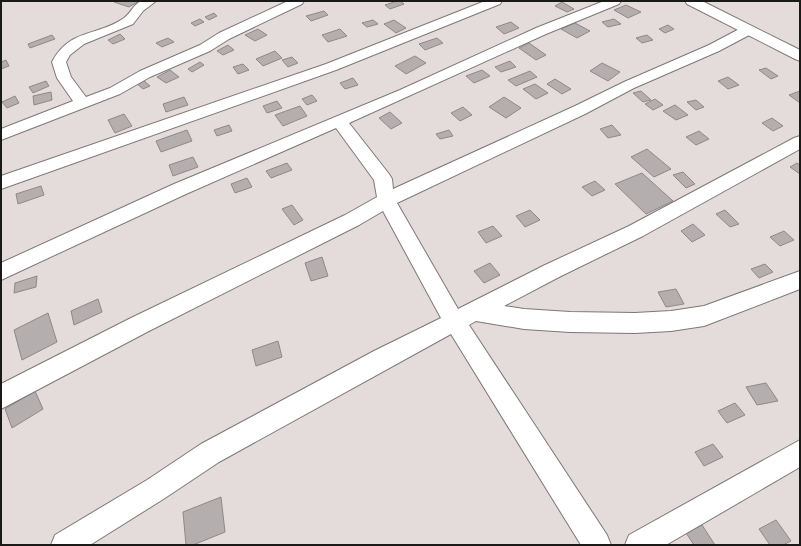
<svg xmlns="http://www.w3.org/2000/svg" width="801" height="546" viewBox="0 0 801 546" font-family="'PT Sans Narrow',sans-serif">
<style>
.building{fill:#b5aeaf;stroke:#8f8889}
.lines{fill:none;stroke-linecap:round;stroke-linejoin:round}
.street-casing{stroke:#7e7776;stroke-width:2}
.secondary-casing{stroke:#7e7776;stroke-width:2}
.street{fill:#fff;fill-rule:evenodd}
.secondary{fill:#fff;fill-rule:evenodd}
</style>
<rect width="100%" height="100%" fill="#e4dcdb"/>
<g class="building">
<polygon points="115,1 139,1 129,7 114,2"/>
<polygon points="397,1 400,1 404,4 390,9 385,5"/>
<polygon points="562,2 574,9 567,12 555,6"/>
<polygon points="626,5 641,12 628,18 614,10"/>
<polygon points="324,11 328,15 311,21 306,16"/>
<polygon points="214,13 217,16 209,20 205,17"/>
<polygon points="200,19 204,22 195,26 191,23"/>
<polygon points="614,19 621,24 608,27 602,22"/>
<polygon points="373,20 378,24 367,27 362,23"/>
<polygon points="394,20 406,28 396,33 384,24"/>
<polygon points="511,22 519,28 504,34 496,27"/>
<polygon points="575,23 590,31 577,38 561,29"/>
<polygon points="668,25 674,29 665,33 659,29"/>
<polygon points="258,29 267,35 255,41 245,35"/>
<polygon points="340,29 347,36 328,42 322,35"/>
<polygon points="120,34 125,39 113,44 108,40"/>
<polygon points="52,35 55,39 30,48 28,44"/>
<polygon points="647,35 653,40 642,43 636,38"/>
<polygon points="168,38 174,42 162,47 156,43"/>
<polygon points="437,38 443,43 425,50 419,44"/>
<polygon points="529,43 546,55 536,60 519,48"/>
<polygon points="228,45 234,50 223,55 217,51"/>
<polygon points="275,51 282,58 263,66 256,59"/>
<polygon points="415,56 426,63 406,74 395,66"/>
<polygon points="292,57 298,63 288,67 282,60"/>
<polygon points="6,60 9,66 1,69 1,62"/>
<polygon points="510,61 516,67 501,72 495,67"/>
<polygon points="200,62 204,65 192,72 188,69"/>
<polygon points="602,63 620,72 608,81 590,71"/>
<polygon points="243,64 249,70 238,74 233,67"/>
<polygon points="766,68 778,76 771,79 759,70"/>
<polygon points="170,70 179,77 166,83 157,77"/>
<polygon points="482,70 490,76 474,83 466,76"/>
<polygon points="530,71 537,77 516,86 508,80"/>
<polygon points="728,77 739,85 728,89 718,81"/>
<polygon points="353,78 358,85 345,89 340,83"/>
<polygon points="555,79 571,89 562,94 547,84"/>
<polygon points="143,80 150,86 143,89 136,83"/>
<polygon points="46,81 49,86 33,93 29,87"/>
<polygon points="535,84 548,93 536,99 523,89"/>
<polygon points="641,91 651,100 643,102 633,93"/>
<polygon points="800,91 800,103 789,95"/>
<polygon points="51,92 52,100 34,105 33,96"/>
<polygon points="312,95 317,101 307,105 302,99"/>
<polygon points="15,96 19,103 7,108 2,102"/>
<polygon points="184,97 188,105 166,112 163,104"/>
<polygon points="504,97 521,108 506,118 489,107"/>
<polygon points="655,99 663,105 653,110 645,104"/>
<polygon points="696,100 704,107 696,110 687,102"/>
<polygon points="277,101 282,108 267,113 263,106"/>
<polygon points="675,105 688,115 676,120 663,111"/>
<polygon points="300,106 307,116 283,126 275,115"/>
<polygon points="463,107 472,115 460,121 451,113"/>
<polygon points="390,112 402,123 391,129 379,118"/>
<polygon points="124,114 132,126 115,133 108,120"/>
<polygon points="772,118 783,126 773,131 762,123"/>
<polygon points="229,125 232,131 217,136 214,130"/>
<polygon points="612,125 621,135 608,138 600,129"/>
<polygon points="187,130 192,141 161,152 156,141"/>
<polygon points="449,130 453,136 440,139 436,134"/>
<polygon points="699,131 709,139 696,145 686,137"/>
<polygon points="647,149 671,169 654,177 631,157"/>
<polygon points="193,157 198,167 173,176 169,165"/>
<polygon points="287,163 292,170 271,178 266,171"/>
<polygon points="797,163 800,165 800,174 790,167"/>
<polygon points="683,172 695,184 686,188 673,175"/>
<polygon points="642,173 673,201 646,214 615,184"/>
<polygon points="247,178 252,187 235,193 231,184"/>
<polygon points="595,181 605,190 592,196 582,187"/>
<polygon points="41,186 44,195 18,204 16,194"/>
<polygon points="292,205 303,220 294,225 282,209"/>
<polygon points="530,210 540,220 525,227 516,216"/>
<polygon points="725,210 739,224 730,227 716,214"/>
<polygon points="693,224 705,235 692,242 681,231"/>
<polygon points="493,226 502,236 486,243 478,232"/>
<polygon points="784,231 794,240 780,246 770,237"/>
<polygon points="322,257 328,276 311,281 305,263"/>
<polygon points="490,263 500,275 484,283 474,271"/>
<polygon points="765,264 773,272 759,278 751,269"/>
<polygon points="37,276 36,287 14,293 15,283"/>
<polygon points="676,289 684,304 666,307 658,292"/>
<polygon points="98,299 102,312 74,325 71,311"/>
<polygon points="48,313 57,342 22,360 14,330"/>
<polygon points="278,341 282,357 256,366 252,350"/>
<polygon points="766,383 778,401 757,405 746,387"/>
<polygon points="35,391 43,409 12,428 5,409"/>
<polygon points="735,403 745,415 727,423 718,411"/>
<polygon points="713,444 723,457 704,466 695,452"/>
<polygon points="221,497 225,532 193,545 186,545 183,512"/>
<polygon points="776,520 791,541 783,545 770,545 759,529"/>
<polygon points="702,525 715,545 694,545 686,533"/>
</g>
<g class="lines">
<g class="street-casing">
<g id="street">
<path d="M141 1H156L143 11 133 24 84 44 70 55 66 62 71 77 86 97 110 88 140 71 200 45 219 33 288 1H304L302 4 229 39 210 51 150 77 120 94 1 140V129L73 101 57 78 52 62C70 28 97 37 124 18 131 13 133 5 141 1Z"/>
<polygon points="485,1 502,1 500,4 336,70 1,189 1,176 326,64"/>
<polygon points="604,1 621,1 619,4 546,34 349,123 389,174 392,179 393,189 575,106 624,82 709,45 743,27 753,27 755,30 753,33 719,51 634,88 585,114 397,203 458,309 545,265 629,226 794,138 800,136 800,149 643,236 559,277 504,306 524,309 570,312 635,313 671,311 704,306 800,271 800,289 704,326 671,331 635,333 570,332 524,329 476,321 469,325 607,535 611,545 581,545 451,334 219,462 165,498 90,545 51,545 55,535 147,480 201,444 374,351 441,318 383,211 359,225 147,332 1,409 1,384 131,318 345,215 377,197 374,180 336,128 186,194 1,280 1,263 174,184 400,90 536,28"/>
<polygon points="800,440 800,467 666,545 625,545 629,535"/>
</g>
</g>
<g class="secondary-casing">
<polygon id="secondary" points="685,1 702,1 800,50 800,61 795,59 687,4"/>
</g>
<use href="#street" class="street"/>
<use href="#secondary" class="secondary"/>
</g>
<rect width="801" height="546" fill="none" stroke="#1b1818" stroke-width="4"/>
</svg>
